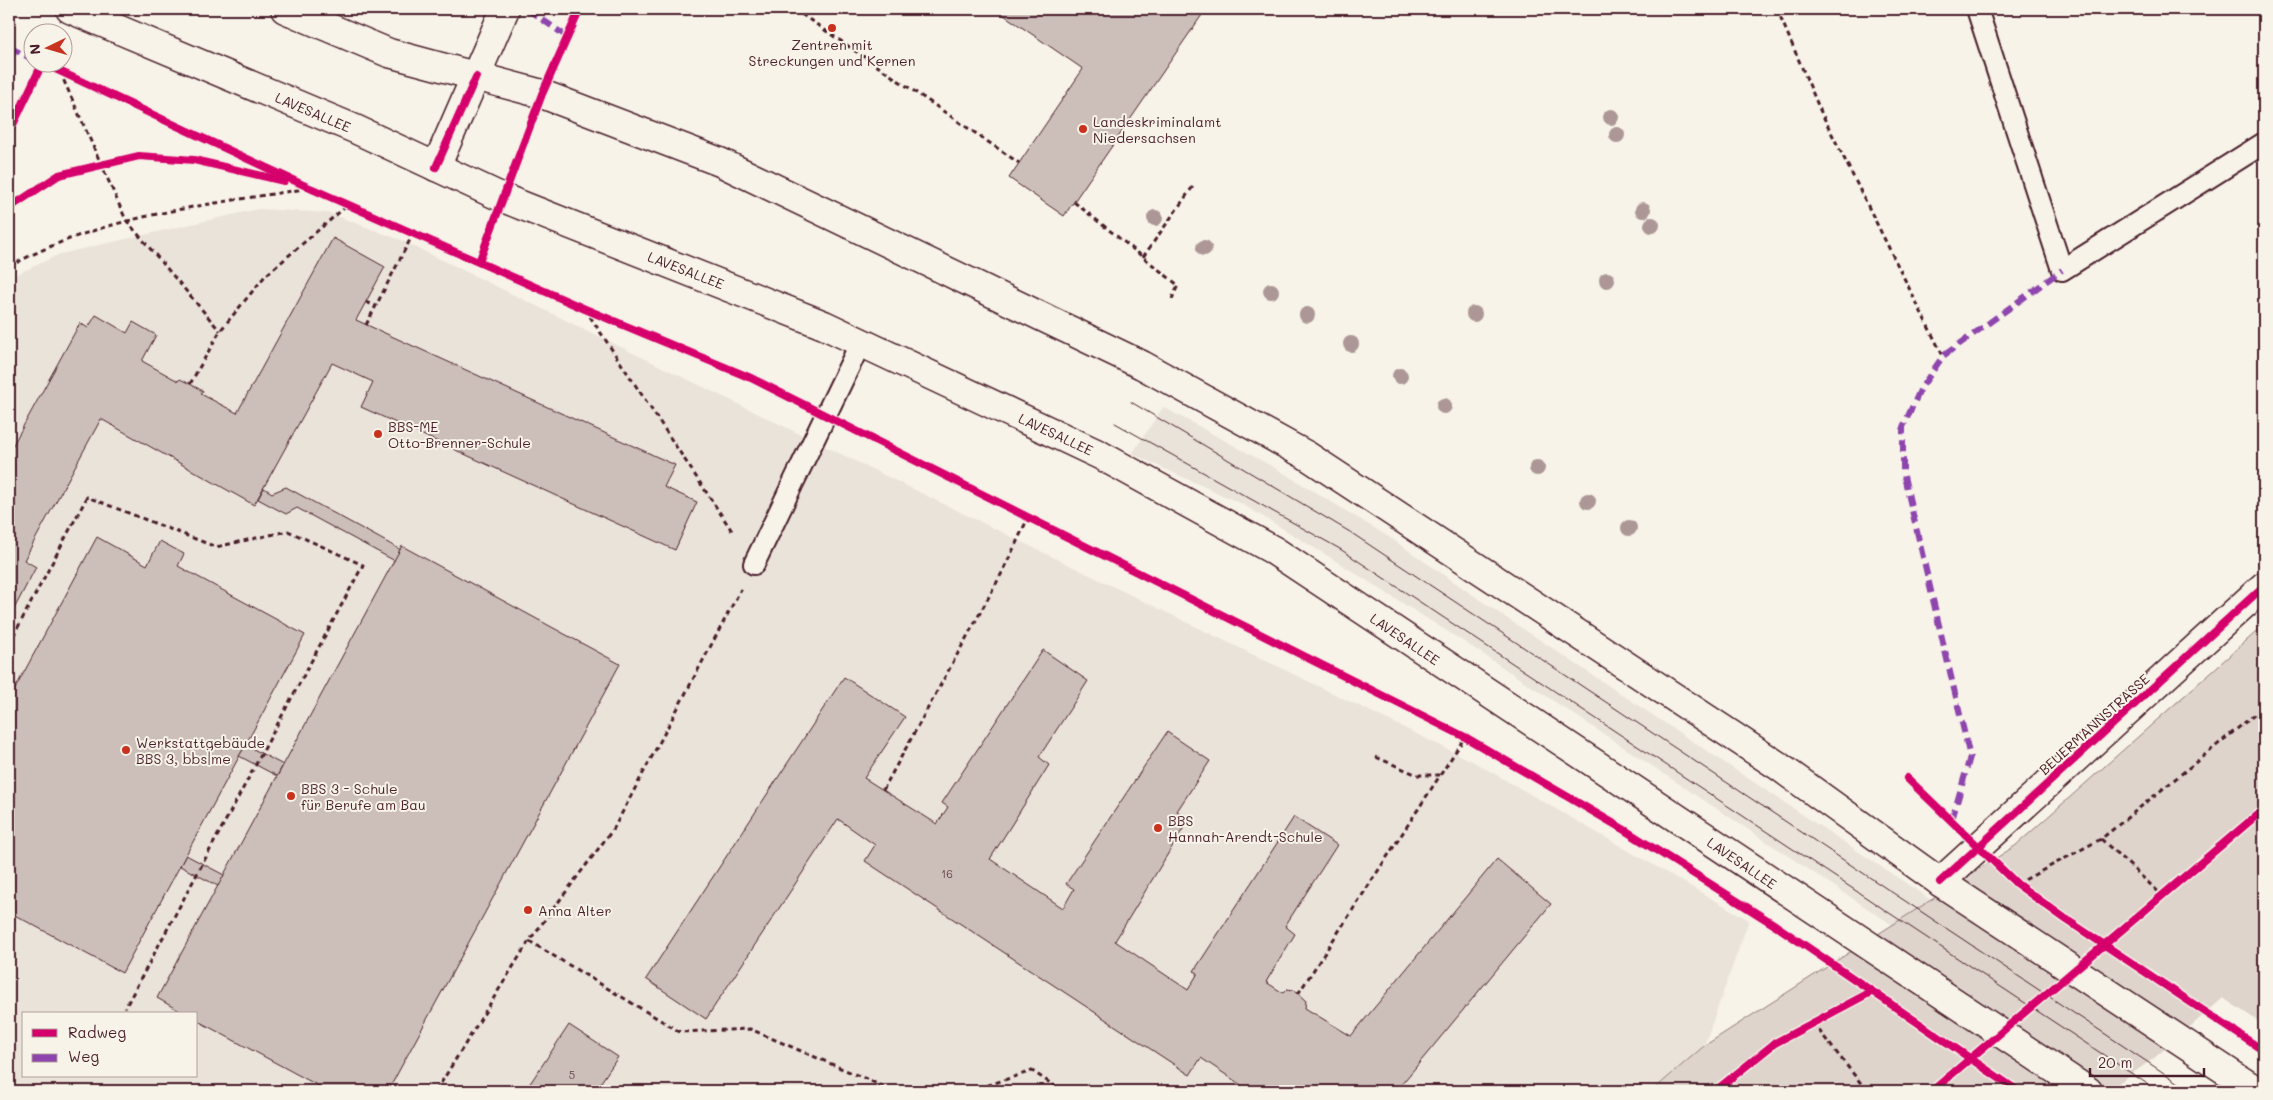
<svg xmlns="http://www.w3.org/2000/svg" width="2273" height="1100" viewBox="0 0 2273 1100" font-family="Mali,sans-serif">
<style>
.built{fill:#eae3da;fill-rule:evenodd}
.green{fill:#ded4cc;stroke:#947a7c}
.pier{fill:#f7f3e8}
.building{fill:#ccbfb9;stroke:#4a1f2b}
.lines{fill:none;stroke-linecap:round;stroke-linejoin:round}
.service-casing{stroke:#4a1f2b;stroke-width:24}
.minor-casing{stroke:#4a1f2b;stroke-width:31}
.secondary-casing{stroke:#4a1f2b;stroke-width:31}
.path{stroke:#4a1f2b;stroke-width:3;stroke-dasharray:5 4;stroke-linecap:butt}
.service{stroke:#f7f3e8;stroke-width:20}
.minor{stroke:#f7f3e8;stroke-width:28}
.secondary{stroke:#f7f3e8;stroke-width:28}
.tram{stroke:#4a1f2b;stroke-width:1}
.quiet{stroke:#8e44ad;stroke-width:6;stroke-dasharray:12 6;stroke-linecap:butt}
.cycleway-casing{stroke:#f7f3e8;stroke-width:11}
.cycleway{stroke:#d6006c;stroke-width:8}
.tree{fill:#ac9796}
.poi-dot{fill:#c8321e;stroke:#f7f3e8;stroke-width:2}
.labels{text-anchor:middle;dominant-baseline:central;stroke-width:4;stroke-linejoin:round;paint-order:stroke}
.number-label{font-size:11px;fill:#6a474e}
.poi-label{font-size:14px;fill:#4a1f2b;stroke:#f7f3e8;text-anchor:start}
.street-label{font-size:14px;fill:#4a1f2b;stroke:#f7f3e8}
</style>
<rect width="100%" height="100%" fill="#f7f3e8"/>
<filter id="ink" filterUnits="userSpaceOnUse"><feTurbulence type="fractalNoise" baseFrequency=".02" numOctaves="2"/><feDisplacementMap in="SourceGraphic" scale="10" xChannelSelector="R" yChannelSelector="G"/><feConvolveMatrix kernelMatrix="1 2 1 2 8 2 1 2 1" color-interpolation-filters="sRGB"/></filter>
<g filter="url(#ink)">
<g class="built">
<path d="M258 209 329 213 403 241 1474 762 1749 920 1704 1046 1652 1091H9V278L60 254ZM24 1014H196V1076H24Z"/>
<polygon points="1163,407 1277,469 1389,537 1496,611 2020,959 1953,965 1472,647 1331,558 1242,504 1132,454"/>
</g>
<polygon class="green" points="2264,625 2264,1091 1652,1091 1704,1046 2015,846"/>
<polygon class="pier" points="2223,998 2264,1025 2264,1091 2107,1091 2153,1059"/>
<g class="building">
<polygon points="995,9 1206,9 1064,216 1009,178 1083,69"/>
<polygon points="333,238 385,267 356,320 675,465 664,487 697,502 675,550 361,407 373,382 332,363 254,505 101,419 24,560 36,567 13,611 11,610 9,613 9,452 80,323 88,328 96,315 127,333 133,322 156,335 142,361 178,381 180,379 190,384 203,391 201,394 237,413"/>
<polygon points="286,487 401,550 395,561 297,508 286,514 258,499 264,488 272,493"/>
<polygon points="97,537 147,565 160,541 184,554 178,566 305,635 122,973 9,912 9,700"/>
<polygon points="402,546 620,664 388,1091 328,1091 196,1020 196,1014 185,1014 157,998"/>
<polygon points="1043,650 1088,681 1039,757 1049,765 990,859 1063,908 1074,889 1066,884 1167,732 1210,761 1177,811 1189,819 1115,941 1188,990 1198,973 1194,971 1294,817 1337,845 1285,926 1295,934 1266,982 1283,993 1287,989 1294,990 1306,1001 1305,1008 1351,1036 1497,859 1551,904 1396,1091 1250,1091 1201,1058 1190,1075 865,861 875,845 838,819 706,1019 646,979 844,677 905,717 864,778 937,824 948,807 942,803"/>
<polygon points="246,745 283,765 277,776 239,756"/>
<polygon points="186,855 224,875 218,886 180,866"/>
<polygon points="569,1025 618,1057 595,1091 525,1091"/>
</g>
<g class="lines">
<g class="service-casing">
<g id="service">
<polyline points="1977,9 2062,270 2264,143"/>
<polyline points="754,564 861,342"/>
</g>
</g>
<g class="minor-casing">
<g id="minor">
<polyline points="436,167 505,9"/>
<polyline points="1940,882 2264,586"/>
</g>
</g>
<g class="secondary-casing">
<g id="secondary">
<polyline points="70,9 355,129 503,198 824,325 1100,455 1273,550 2088,1091"/>
<polyline points="285,9 389,53 542,94 720,162 1142,365 1306,455 1777,765 1940,882 2257,1091"/>
</g>
</g>
<g class="path">
<polyline points="794,9 1019,163"/>
<polyline points="1777,9 1820,110 1943,356"/>
<polyline points="60,72 126,220 220,331"/>
<polyline points="1074,202 1178,285 1172,299"/>
<polyline points="1143,257 1194,185"/>
<path d="M9 267C100 215 208 205 310 188"/>
<polyline points="366,302 375,306"/>
<polyline points="585,309 734,534"/>
<polyline points="366,325 414,232"/>
<polyline points="190,384 220,331 265,276 350,203"/>
<polyline points="9,644 87,497 216,547 288,531 363,565 125,1008"/>
<polyline points="1376,757 1417,775 1439,775"/>
<polyline points="883,790 1003,571 1028,518"/>
<polyline points="2101,839 2163,896"/>
<polyline points="2017,884 2101,839 2264,707"/>
<polyline points="529,941 680,1032 750,1029 894,1091"/>
<polyline points="1298,994 1465,737"/>
<polyline points="1813,1023 1867,1091"/>
<polyline points="9,1088 14,1091"/>
<polyline points="436,1091 529,941 614,828 741,589"/>
<polyline points="970,1091 1032,1071 1062,1091"/>
</g>
<use href="#service" class="service"/>
<use href="#minor" class="minor"/>
<use href="#secondary" class="secondary"/>
<g class="tram">
<polyline points="1131,402 1350,532 2191,1091"/>
<polyline points="1115,423 1340,549 2158,1091"/>
</g>
<g class="quiet">
<polyline points="527,9 566,36"/>
<polyline points="9,47 32,59"/>
<polyline points="1952,820 1970,757 1903,472 1903,427 1921,388 1943,356 2062,270"/>
</g>
<g class="cycleway-casing">
<g id="cycleway">
<polyline points="40,62 310,188 585,309 751,378 1465,737 1623,829 1775,925 2018,1091"/>
<polyline points="9,133 43,62"/>
<polyline points="436,167 476,77"/>
<polyline points="9,208 59,175 139,156 194,160 284,181"/>
<polyline points="479,262 542,94 580,9"/>
<polyline points="1907,778 2017,884 2067,920 2264,1051"/>
<polyline points="1940,882 2264,586"/>
<polyline points="1715,1091 1775,1043 1871,992"/>
<polyline points="1932,1091 2264,809"/>
</g>
</g>
<use href="#cycleway" class="cycleway"/>
</g>
<g class="tree">
<circle cx="1611" cy="117" r="8"/>
<circle cx="1617" cy="135" r="8"/>
<circle cx="1643" cy="210" r="8"/>
<circle cx="1155" cy="218" r="8"/>
<circle cx="1652" cy="225" r="8"/>
<circle cx="1204" cy="248" r="8"/>
<circle cx="1607" cy="280" r="8"/>
<circle cx="1271" cy="291" r="8"/>
<circle cx="1474" cy="314" r="8"/>
<circle cx="1307" cy="315" r="8"/>
<circle cx="1351" cy="344" r="8"/>
<circle cx="1400" cy="376" r="8"/>
<circle cx="1444" cy="406" r="8"/>
<circle cx="1537" cy="468" r="8"/>
<circle cx="1588" cy="501" r="8"/>
<circle cx="1629" cy="528" r="8"/>
</g>
</g>
<g class="poi-dot">
<circle cx="832" cy="28" r="5"/>
<circle cx="1083" cy="129" r="5"/>
<circle cx="378" cy="434" r="5"/>
<circle cx="126" cy="750" r="5"/>
<circle cx="291" cy="796" r="5"/>
<circle cx="1158" cy="828" r="5"/>
<circle cx="528" cy="910" r="5"/>
</g>
<g class="labels">
<g class="number-label">
<text x="947" y="873">16</text>
<text x="572" y="1074">5</text>
</g>
<g class="poi-label">
<text x="832" y="44" text-anchor="middle">Zentren mit<tspan x="832" dy="16">Streckungen und Kernen</tspan></text>
<text x="1093" y="121">Landeskriminalamt<tspan x="1093" dy="16">Niedersachsen</tspan></text>
<text x="388" y="426">BBS-ME<tspan x="388" dy="16">Otto-Brenner-Schule</tspan></text>
<text x="136" y="742">Werkstattgebäude<tspan x="136" dy="16">BBS 3, bbs|me</tspan></text>
<text x="301" y="788">BBS 3 - Schule<tspan x="301" dy="16">für Berufe am Bau</tspan></text>
<text x="1168" y="820">BBS<tspan x="1168" dy="16">Hannah-Arendt-Schule</tspan></text>
<text x="538" y="910">Anna Alter</text>
</g>
<g class="street-label">
<text transform="translate(313 112) rotate(23)">LAVESALLEE</text>
<text transform="translate(686 270) rotate(21)">LAVESALLEE</text>
<text transform="translate(1056 434) rotate(25)">LAVESALLEE</text>
<text transform="translate(1405 639) rotate(34)">LAVESALLEE</text>
<text transform="translate(2094 724) rotate(-42)">BEUERMANNSTRASSE</text>
<text transform="translate(1742 863) rotate(34)">LAVESALLEE</text>
</g>
</g>
<rect width="2273" height="1100" fill="none" stroke="#f7f3e8" stroke-width="30"/>
<rect x="15" y="15" width="2243" height="1070" fill="none" stroke="#4a1f2b" stroke-width="2" filter="url(#ink)"/>
<rect x="22" y="1012" width="175" height="65" fill="#f7f3e8" stroke="#b29e9c"/>
<rect x="32" y="1029" width="25" height="8" fill="#d6006c" stroke="#b29e9c"/>
<text x="68" y="1038" font-size="15" fill="#4a1f2b">Radweg</text>
<rect x="32" y="1054" width="25" height="8" fill="#8e44ad" stroke="#b29e9c"/>
<text x="68" y="1062" font-size="15" fill="#4a1f2b">Weg</text>
<g transform="translate(48 48) rotate(265)"><circle r="24" fill="#f7f3e8" stroke="#b29e9c"/>
<path d="M0-4L9 19L0 12L-9 19Z" fill="#c8321e"/>
<text y="-8" font-size="14" font-weight="bold" text-anchor="middle" fill="#4a1f2b">N</text>
</g>
<path d="M2090 1068v8h114v-8" fill="none" stroke="#4a1f2b" stroke-width="2.5"/>
<text x="2098" y="1068" font-size="15" fill="#4a1f2b" stroke="#f7f3e8" stroke-width="4" paint-order="stroke">20 m</text>
</svg>
